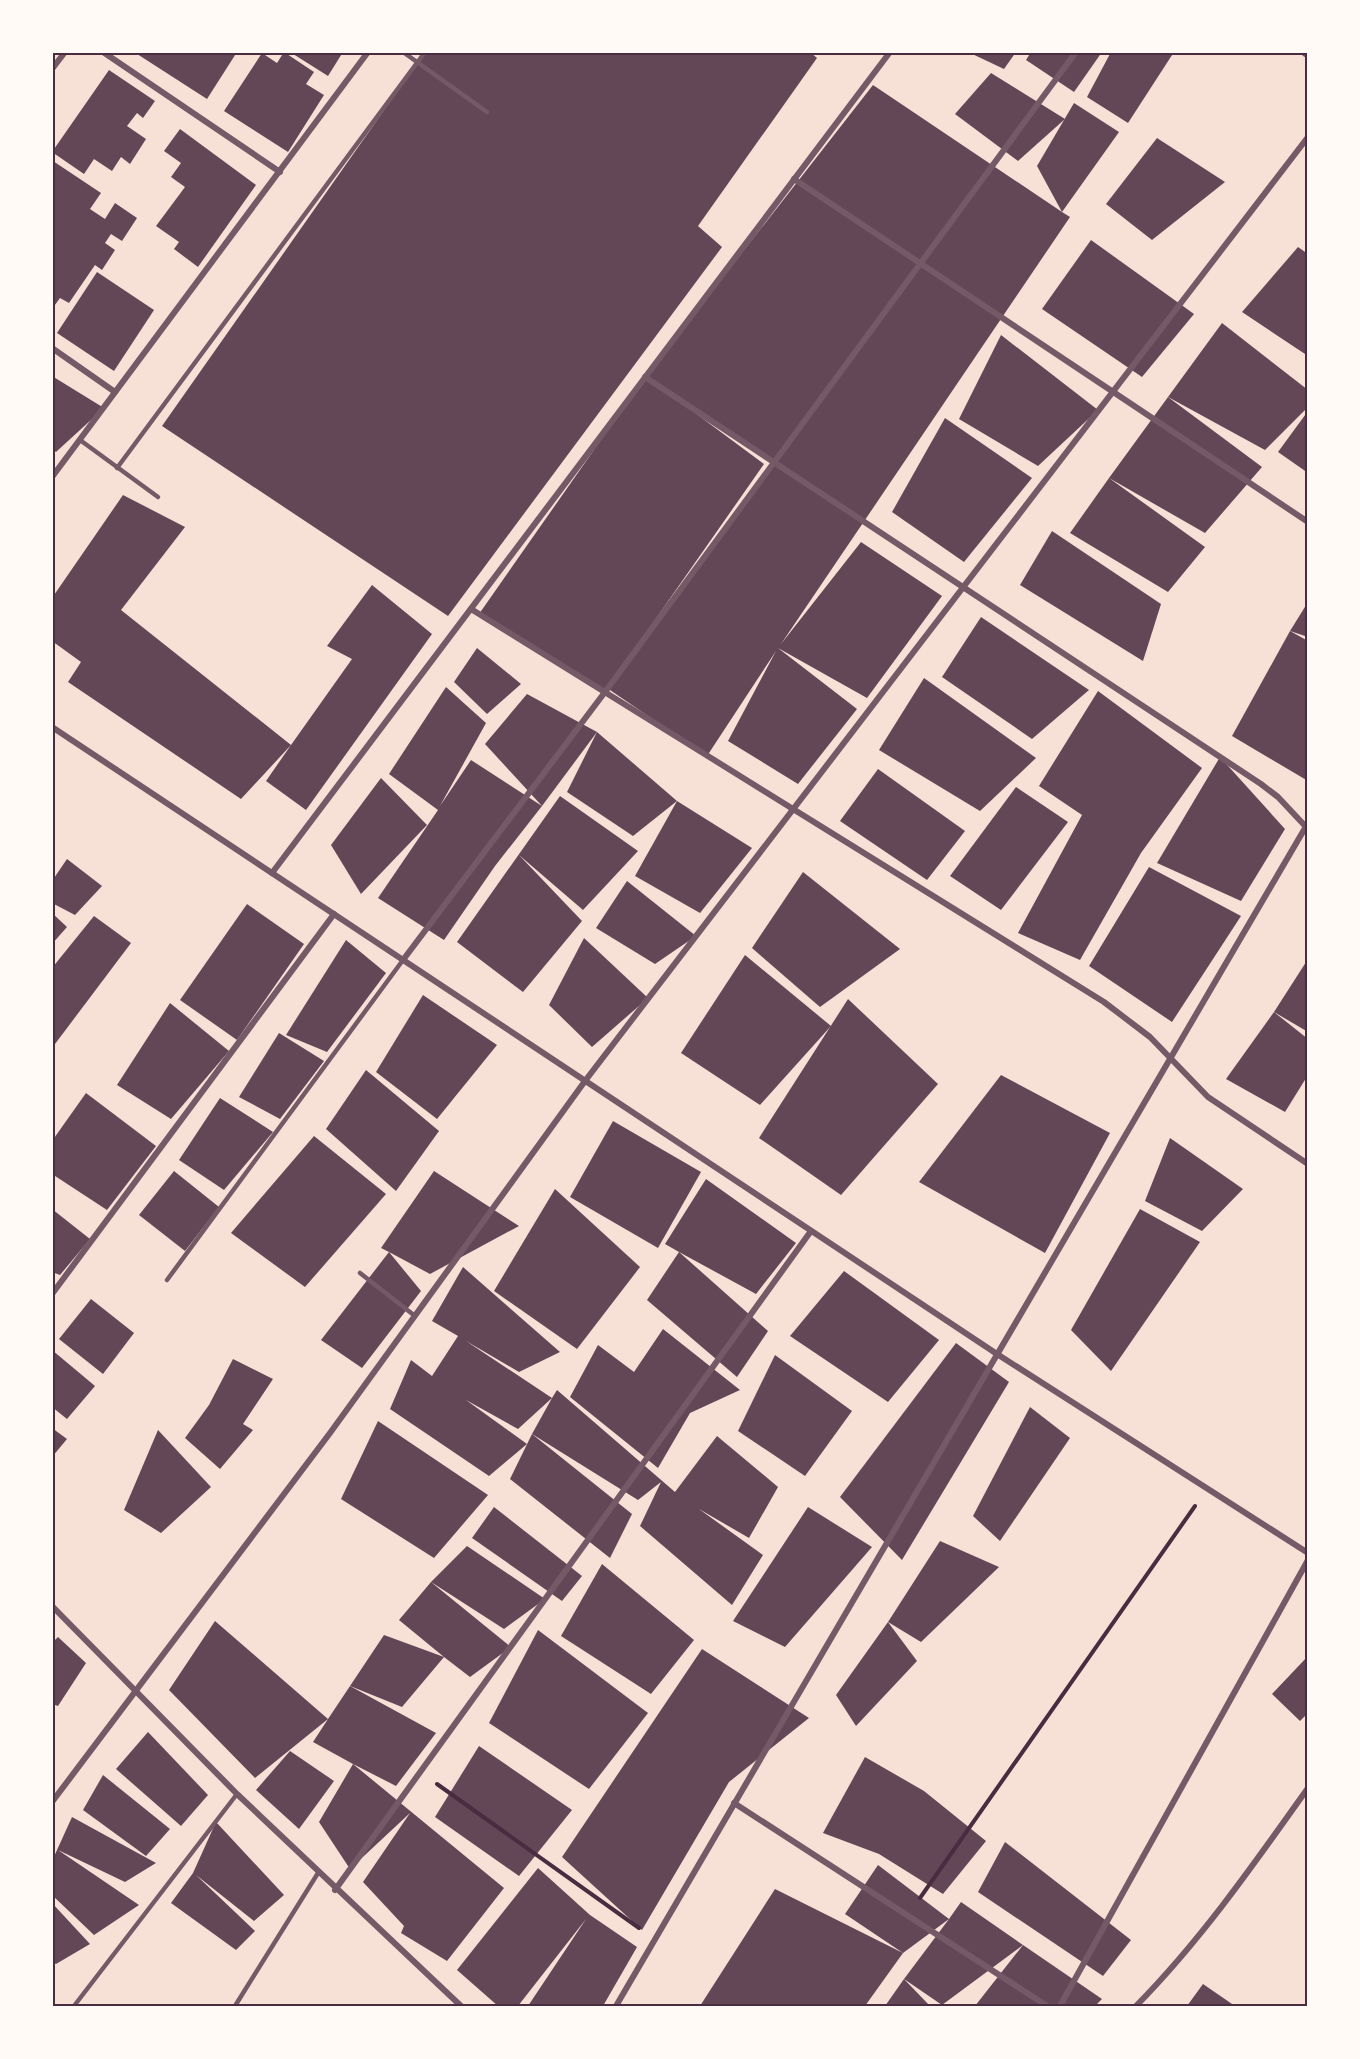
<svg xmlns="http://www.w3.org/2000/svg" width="1360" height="2059" viewBox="0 0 1360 2059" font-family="'Source Serif 4',serif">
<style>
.building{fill:#644757;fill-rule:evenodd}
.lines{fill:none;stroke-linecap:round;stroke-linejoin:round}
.path{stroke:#4a2c40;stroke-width:4}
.service{stroke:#755966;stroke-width:4.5}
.minor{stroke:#755966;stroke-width:6}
.tertiary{stroke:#755966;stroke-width:10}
.neatline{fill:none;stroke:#4a2c40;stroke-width:2}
</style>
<rect width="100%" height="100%" fill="#f7e1d7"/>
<g class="building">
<polygon points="134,52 237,52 207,99"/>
<polygon points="284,52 314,72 306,84 324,95 288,152 224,111 262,53 277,63"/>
<polygon points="290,52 343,52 328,76"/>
<polygon points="425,52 810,52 817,58 698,226 722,247 448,616 162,426"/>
<polygon points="968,52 1016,52 1004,69"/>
<polygon points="1031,52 1102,52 1074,92 1026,60"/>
<polygon points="1111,52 1174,52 1128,123 1087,97"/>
<polygon points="109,70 155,101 143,118 137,113 127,126 146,139 130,164 121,157 112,171 94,159 84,174 52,152"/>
<polygon points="991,73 1065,119 1018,161 955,114"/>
<path d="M873 85 1062 212 1037 166 1074 103 1119 132 1062 212 1070 217 781 644 861 542 942 596 867 698 778 648 857 709 798 784 728 741 776 651 707 756 607 688 605 692 479 614 645 377ZM656 384 775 462 613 680 764 464Z"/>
<polygon points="180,129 256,185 198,267 174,249 179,242 156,226 185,187 171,177 181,163 164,151"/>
<polygon points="1157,138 1225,182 1152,240 1106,204"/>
<polygon points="53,161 101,193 90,209 105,219 115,203 137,218 122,241 111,234 105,243 115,250 102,270 95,265 69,303 60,298 52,309"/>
<polygon points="1091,240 1194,314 1142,377 1042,309"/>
<polygon points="1298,247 1308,254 1308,356 1242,312"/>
<polygon points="97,272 154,310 114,371 57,333"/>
<polygon points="1222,323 1308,390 1308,407 1265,450 1168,397"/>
<polygon points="1001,335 1098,410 1038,466 959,419"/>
<polygon points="52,376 104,408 56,452 52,449"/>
<polygon points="1168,397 1262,467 1205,533 1109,478 1205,547 1168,592 1070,533 1109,478"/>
<polygon points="1308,411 1308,473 1278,452"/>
<polygon points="945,418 1032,478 964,562 892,512"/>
<polygon points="123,495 185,527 121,610 291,745 352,659 327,646 372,585 432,634 306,810 266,781 291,745 241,799 68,682 81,662 52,641 52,598"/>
<polygon points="1052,531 1161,604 1143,661 1020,585"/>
<polygon points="1308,602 1308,637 1290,631"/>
<polygon points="981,617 1089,690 1032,739 942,677"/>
<polygon points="1290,631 1308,641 1308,781 1232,736"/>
<polygon points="477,648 521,684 487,714 454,682"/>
<polygon points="924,678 1036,758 980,811 879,750"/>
<polygon points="446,687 486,723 440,806 471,760 542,806 485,744 527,694 597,732 677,801 633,836 567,792 597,732 542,806 495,866 444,940 378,898 438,810 389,774"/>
<polygon points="1098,691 1202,768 1141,853 1080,960 1018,933 1082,815 1039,786"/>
<polygon points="1220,757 1285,829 1241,901 1157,863"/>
<polygon points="878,769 965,831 927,880 840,821"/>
<polygon points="381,778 427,825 361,894 331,845"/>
<polygon points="1016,787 1068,822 1001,910 950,876"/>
<polygon points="560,796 638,851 583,910 519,855 582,921 523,992 457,942"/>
<polygon points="677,801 752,848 700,913 635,876"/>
<polygon points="67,859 102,886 75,915 52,903 52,881"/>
<polygon points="1149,867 1241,916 1172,1022 1089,966"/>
<polygon points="803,872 900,949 820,1007 752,948"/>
<polygon points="627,881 696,936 655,964 596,928"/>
<polygon points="247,904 304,944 237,1040 180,1000"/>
<polygon points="52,913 67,927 52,944"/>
<polygon points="94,916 131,943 52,1048 52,968"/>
<polygon points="584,938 648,998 592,1047 549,1005"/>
<polygon points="346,940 386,973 327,1052 286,1035"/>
<polygon points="745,955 831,1026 760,1105 681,1053"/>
<polygon points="1308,959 1308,1032 1274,1012"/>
<polygon points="423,995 497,1045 437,1119 376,1072"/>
<polygon points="848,999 938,1084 841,1195 759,1138"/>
<polygon points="170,1003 229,1051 171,1119 117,1085"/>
<polygon points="1274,1012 1308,1039 1308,1075 1285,1112 1226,1079"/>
<polygon points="279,1033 324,1061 280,1119 239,1097"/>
<polygon points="366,1070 439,1131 396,1191 326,1129"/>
<polygon points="1001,1075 1110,1133 1045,1253 919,1182"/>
<polygon points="86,1093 156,1146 107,1210 52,1174 52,1141"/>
<polygon points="220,1098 273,1132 224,1190 179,1160"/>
<polygon points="613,1121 701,1172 658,1248 570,1197"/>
<polygon points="314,1136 386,1194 305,1287 231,1233"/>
<polygon points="1170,1138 1243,1189 1202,1231 1145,1201"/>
<polygon points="174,1171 219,1207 185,1251 139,1215"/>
<polygon points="434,1171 519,1226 430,1274 389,1252 421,1291 362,1368 321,1340 389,1252 381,1248"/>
<polygon points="706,1179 796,1243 756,1294 679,1252 768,1331 737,1377 647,1300 679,1252 665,1244"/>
<polygon points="555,1189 640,1267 577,1349 494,1291"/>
<polygon points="52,1209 90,1239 60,1275 52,1272"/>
<polygon points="1140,1209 1200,1242 1111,1371 1071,1330"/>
<polygon points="463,1267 560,1352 519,1372 466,1341 552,1398 557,1390 675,1492 717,1436 778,1487 749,1538 699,1509 763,1555 732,1605 640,1526 661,1482 638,1500 532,1434 552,1398 518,1429 466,1400 527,1444 489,1476 390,1409 411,1360 432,1376 458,1336 432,1321"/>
<polygon points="844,1271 939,1340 888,1402 790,1336"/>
<polygon points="91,1299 134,1333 103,1374 59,1339"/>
<polygon points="663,1329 740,1390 690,1413 658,1468 570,1397 598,1345 634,1372"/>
<polygon points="956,1343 1009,1382 902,1560 840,1497"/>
<polygon points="52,1350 95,1386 67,1419 52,1407"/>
<polygon points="775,1355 852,1411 805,1476 738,1431"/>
<polygon points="233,1359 273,1379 243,1424 253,1430 220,1469 185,1438 209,1405"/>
<polygon points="1030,1407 1070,1438 1000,1541 973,1516"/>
<polygon points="378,1421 488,1495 434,1558 341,1499"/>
<polygon points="52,1428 67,1439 52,1457"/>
<polygon points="158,1430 211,1487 161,1533 124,1510"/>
<polygon points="532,1434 632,1514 610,1558 510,1479"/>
<polygon points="494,1507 582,1576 562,1601 472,1538"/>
<polygon points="808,1507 872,1547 785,1647 733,1621"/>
<polygon points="940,1541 999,1567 921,1642 888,1622"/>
<polygon points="467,1546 545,1599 504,1629 431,1582 511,1647 470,1677 444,1657 402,1707 350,1686 384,1635 444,1657 399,1620 431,1582"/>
<polygon points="602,1564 694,1640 651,1694 561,1636"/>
<polygon points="215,1621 328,1719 350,1686 436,1733 396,1786 353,1764 504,1888 447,1961 401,1933 404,1926 363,1882 410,1813 350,1869 319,1822 353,1764 313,1742 328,1719 255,1778 169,1690"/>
<polygon points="888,1622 917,1661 856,1726 836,1695"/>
<polygon points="538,1630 648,1713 589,1789 489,1723"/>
<polygon points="58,1637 86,1663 58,1706 52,1704 52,1643"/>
<polygon points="702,1649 809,1718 729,1782 642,1930 562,1857"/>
<polygon points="1308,1656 1308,1713 1300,1721 1272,1694"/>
<polygon points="148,1732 208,1795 181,1826 116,1769"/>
<polygon points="479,1746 572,1810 519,1876 435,1817"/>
<polygon points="290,1751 334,1781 299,1829 256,1790"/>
<polygon points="865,1757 924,1791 986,1841 943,1894 879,1854 823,1833"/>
<polygon points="103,1775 170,1829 146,1856 83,1810"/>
<polygon points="72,1817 156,1863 125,1882 58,1850 139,1905 94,1935 52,1895 52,1861"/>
<polygon points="216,1822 284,1895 254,1921 196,1875 255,1931 236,1950 171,1903 193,1873"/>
<polygon points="1005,1842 1131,1940 1103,1976 978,1892"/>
<polygon points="878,1865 949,1919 961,1902 1023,1945 942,2005 904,1979 930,2006 885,2006 904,1979 949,1919 903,1953 865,2006 700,2006 775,1889 903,1953 845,1914"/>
<polygon points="538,1868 590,1915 637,1947 603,2006 528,2006 586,1919 518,2006 498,2006 457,1970"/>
<polygon points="52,1903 90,1944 56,1964 52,1962"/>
<polygon points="1023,1945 1102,1999 1095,2006 975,2006"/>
<polygon points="1203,1984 1235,2006 1187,2006"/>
</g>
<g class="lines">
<g class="path">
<polyline points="437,1784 639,1928"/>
<polyline points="920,1898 1195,1506"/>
</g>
<g class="service">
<polyline points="403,52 487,112"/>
<polyline points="80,440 158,497"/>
<polyline points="117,468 425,52"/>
<polyline points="360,1273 415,1316"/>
<polyline points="167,1280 403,960"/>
<polyline points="74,2006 237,1794"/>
<polyline points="235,2006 318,1873"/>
</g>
<g class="minor">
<polyline points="103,52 280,172"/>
<polyline points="52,69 65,52"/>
<polyline points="794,179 1308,522"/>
<polyline points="52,348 115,392"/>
<polyline points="645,377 1261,784 1278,797 1308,829"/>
<polyline points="52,477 368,52"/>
<polyline points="471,609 1104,1002 1150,1037 1208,1097 1308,1164"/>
<polyline points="52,727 997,1354 1308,1553"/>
<polyline points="272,873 890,52"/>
<polyline points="403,960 608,688 1076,52"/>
<polyline points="52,1294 334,914"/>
<polyline points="52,1606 237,1794 461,2006"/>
<polyline points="52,1802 330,1433 585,1081 1308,137"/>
<polyline points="734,1803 1047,2006"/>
<polyline points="335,1890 811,1231"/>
<polyline points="616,2006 1308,823"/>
<polyline points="1060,2006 1308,1560"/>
<path d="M1136 2006C1201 1940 1254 1864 1308 1788"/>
</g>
<polyline class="tertiary" points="1306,52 1308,53"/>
</g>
<rect width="1360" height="2059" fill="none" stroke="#fffaf5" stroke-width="108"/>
<rect x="54" y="54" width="1252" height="1951" class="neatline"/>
</svg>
